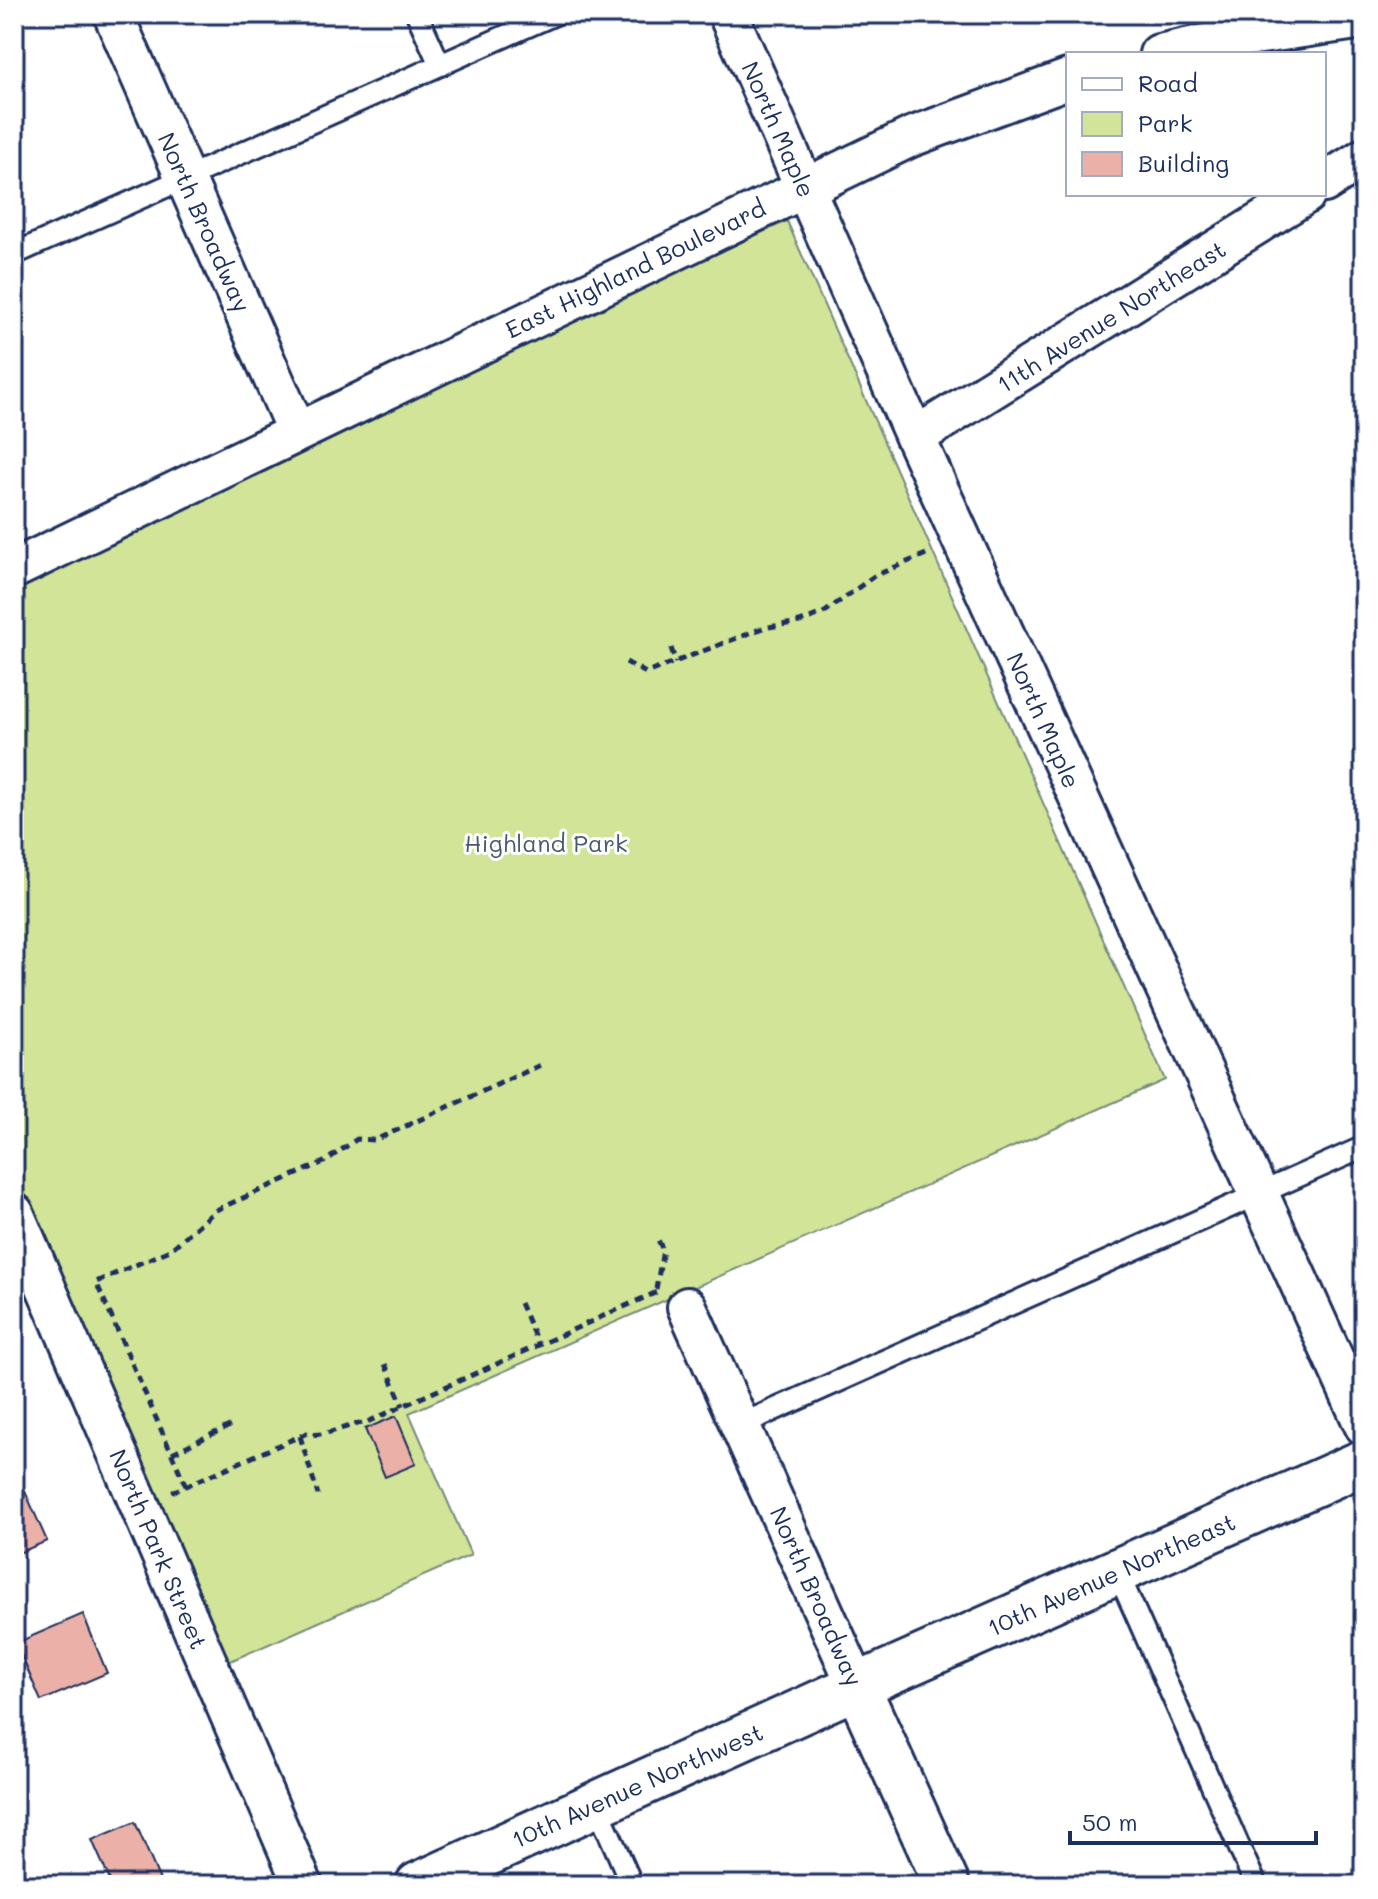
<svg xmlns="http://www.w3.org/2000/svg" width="1378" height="1899" viewBox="0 0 1378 1899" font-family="Mali,sans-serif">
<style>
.green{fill:#d1e498;stroke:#768a7b;stroke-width:2}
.building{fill:#ebb1a8;stroke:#1b2f5e;stroke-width:2}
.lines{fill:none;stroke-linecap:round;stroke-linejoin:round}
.lane-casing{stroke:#1b2f5e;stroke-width:26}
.street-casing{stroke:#1b2f5e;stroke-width:44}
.secondary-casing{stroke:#1b2f5e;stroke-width:50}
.path{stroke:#1b2f5e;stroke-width:5;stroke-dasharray:8 6;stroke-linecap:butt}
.lane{stroke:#fff;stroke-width:20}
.street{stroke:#fff;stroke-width:38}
.secondary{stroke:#fff;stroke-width:44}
.labels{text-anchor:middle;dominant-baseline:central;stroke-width:6;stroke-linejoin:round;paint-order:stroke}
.street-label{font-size:24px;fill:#1b2f5e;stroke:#fff}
.park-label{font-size:24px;fill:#485c6c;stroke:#fff}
</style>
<rect width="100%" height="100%" fill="#fff"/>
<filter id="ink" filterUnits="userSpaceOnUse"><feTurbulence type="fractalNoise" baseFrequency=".0125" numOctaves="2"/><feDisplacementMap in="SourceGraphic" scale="16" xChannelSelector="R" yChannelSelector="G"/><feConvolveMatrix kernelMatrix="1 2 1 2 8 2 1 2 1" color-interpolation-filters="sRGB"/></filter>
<g filter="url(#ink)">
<polygon class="green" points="787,221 1165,1080 409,1413 471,1555 226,1663 14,1184 14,569"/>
<g class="building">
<polygon points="396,1416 416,1464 385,1477 365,1429"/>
<polygon points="16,1471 47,1541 14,1555 14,1472"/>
<polygon points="83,1614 107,1673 41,1701 16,1643"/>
<polygon points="135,1822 162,1885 112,1885 92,1840"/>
</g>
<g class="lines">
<g class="lane-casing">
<g id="lane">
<polyline points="417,14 440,65"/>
<polyline points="14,254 555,14"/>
<polyline points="740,1425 1364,1147"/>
<polyline points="1117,1571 1256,1885"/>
<polyline points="596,1804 632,1885"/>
</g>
</g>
<g class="street-casing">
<g id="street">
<polyline points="113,14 296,430"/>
<polyline points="728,14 915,437 1364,1425"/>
<polyline points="1159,54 1227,39 1364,19"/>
<polyline points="1324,183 1364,158"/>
<polyline points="915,437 1306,194"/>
<polyline points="14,569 911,137 1068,79"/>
<polyline points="14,1213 303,1885"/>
<polyline points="687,1307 857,1686"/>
</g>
</g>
<g class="secondary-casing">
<g id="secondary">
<polyline points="857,1686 947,1885"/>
<polyline points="418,1885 857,1686 1364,1462"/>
</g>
</g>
<g class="path">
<polyline points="671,648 676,663"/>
<polyline points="626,662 646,673 763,628 800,622 825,612 874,576 931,552"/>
<polyline points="656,1289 663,1250 658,1240"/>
<polyline points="520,1303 538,1344"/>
<polyline points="385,1364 403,1406"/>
<polyline points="300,1436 318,1495"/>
<polyline points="172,1453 234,1424"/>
<polyline points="186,1486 96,1282 170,1250 216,1210 324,1162 357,1139 375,1140 545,1063"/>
<path d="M172 1492 307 1433C322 1439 347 1424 365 1423L657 1292"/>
</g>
<use href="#lane" class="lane"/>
<use href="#street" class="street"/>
<use href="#secondary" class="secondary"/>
</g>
</g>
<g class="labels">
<g class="street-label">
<text transform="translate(779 129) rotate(66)">North Maple</text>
<text transform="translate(205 222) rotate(66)">North Broadway</text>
<text transform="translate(635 268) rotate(-26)">East Highland Boulevard</text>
<text transform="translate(1111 316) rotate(-32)">11th Avenue Northeast</text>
<text transform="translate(1044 720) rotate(66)">North Maple</text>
<text transform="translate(159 1549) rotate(67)">North Park Street</text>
<text transform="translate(1111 1574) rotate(-24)">10th Avenue Northeast</text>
<text transform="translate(817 1596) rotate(66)">North Broadway</text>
<text transform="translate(637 1785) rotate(-24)">10th Avenue Northwest</text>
</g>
<g class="park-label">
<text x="546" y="842">Highland Park</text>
</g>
</g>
<rect width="1378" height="1899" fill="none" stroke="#fff" stroke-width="48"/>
<rect x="24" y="24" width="1330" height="1851" fill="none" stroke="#1b2f5e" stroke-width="3" filter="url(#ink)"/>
<rect x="1066" y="52" width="260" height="144" fill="#ffffff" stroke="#a4acbf" stroke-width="2"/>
<rect x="1082" y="78" width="40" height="12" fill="#ffffff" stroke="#a4acbf" stroke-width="2"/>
<text x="1138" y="92" font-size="24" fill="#1b2f5e">Road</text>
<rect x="1082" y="112" width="40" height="24" fill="#d1e498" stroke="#a4acbf" stroke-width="2"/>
<text x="1138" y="132" font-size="24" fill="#1b2f5e">Park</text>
<rect x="1082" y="152" width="40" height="24" fill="#ebb1a8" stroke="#a4acbf" stroke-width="2"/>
<text x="1138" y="172" font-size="24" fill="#1b2f5e">Building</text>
<path d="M1070 1831v12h246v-12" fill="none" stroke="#1b2f5e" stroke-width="4"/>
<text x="1082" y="1831" font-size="24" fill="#1b2f5e" stroke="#ffffff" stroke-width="6" paint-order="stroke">50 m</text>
</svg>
